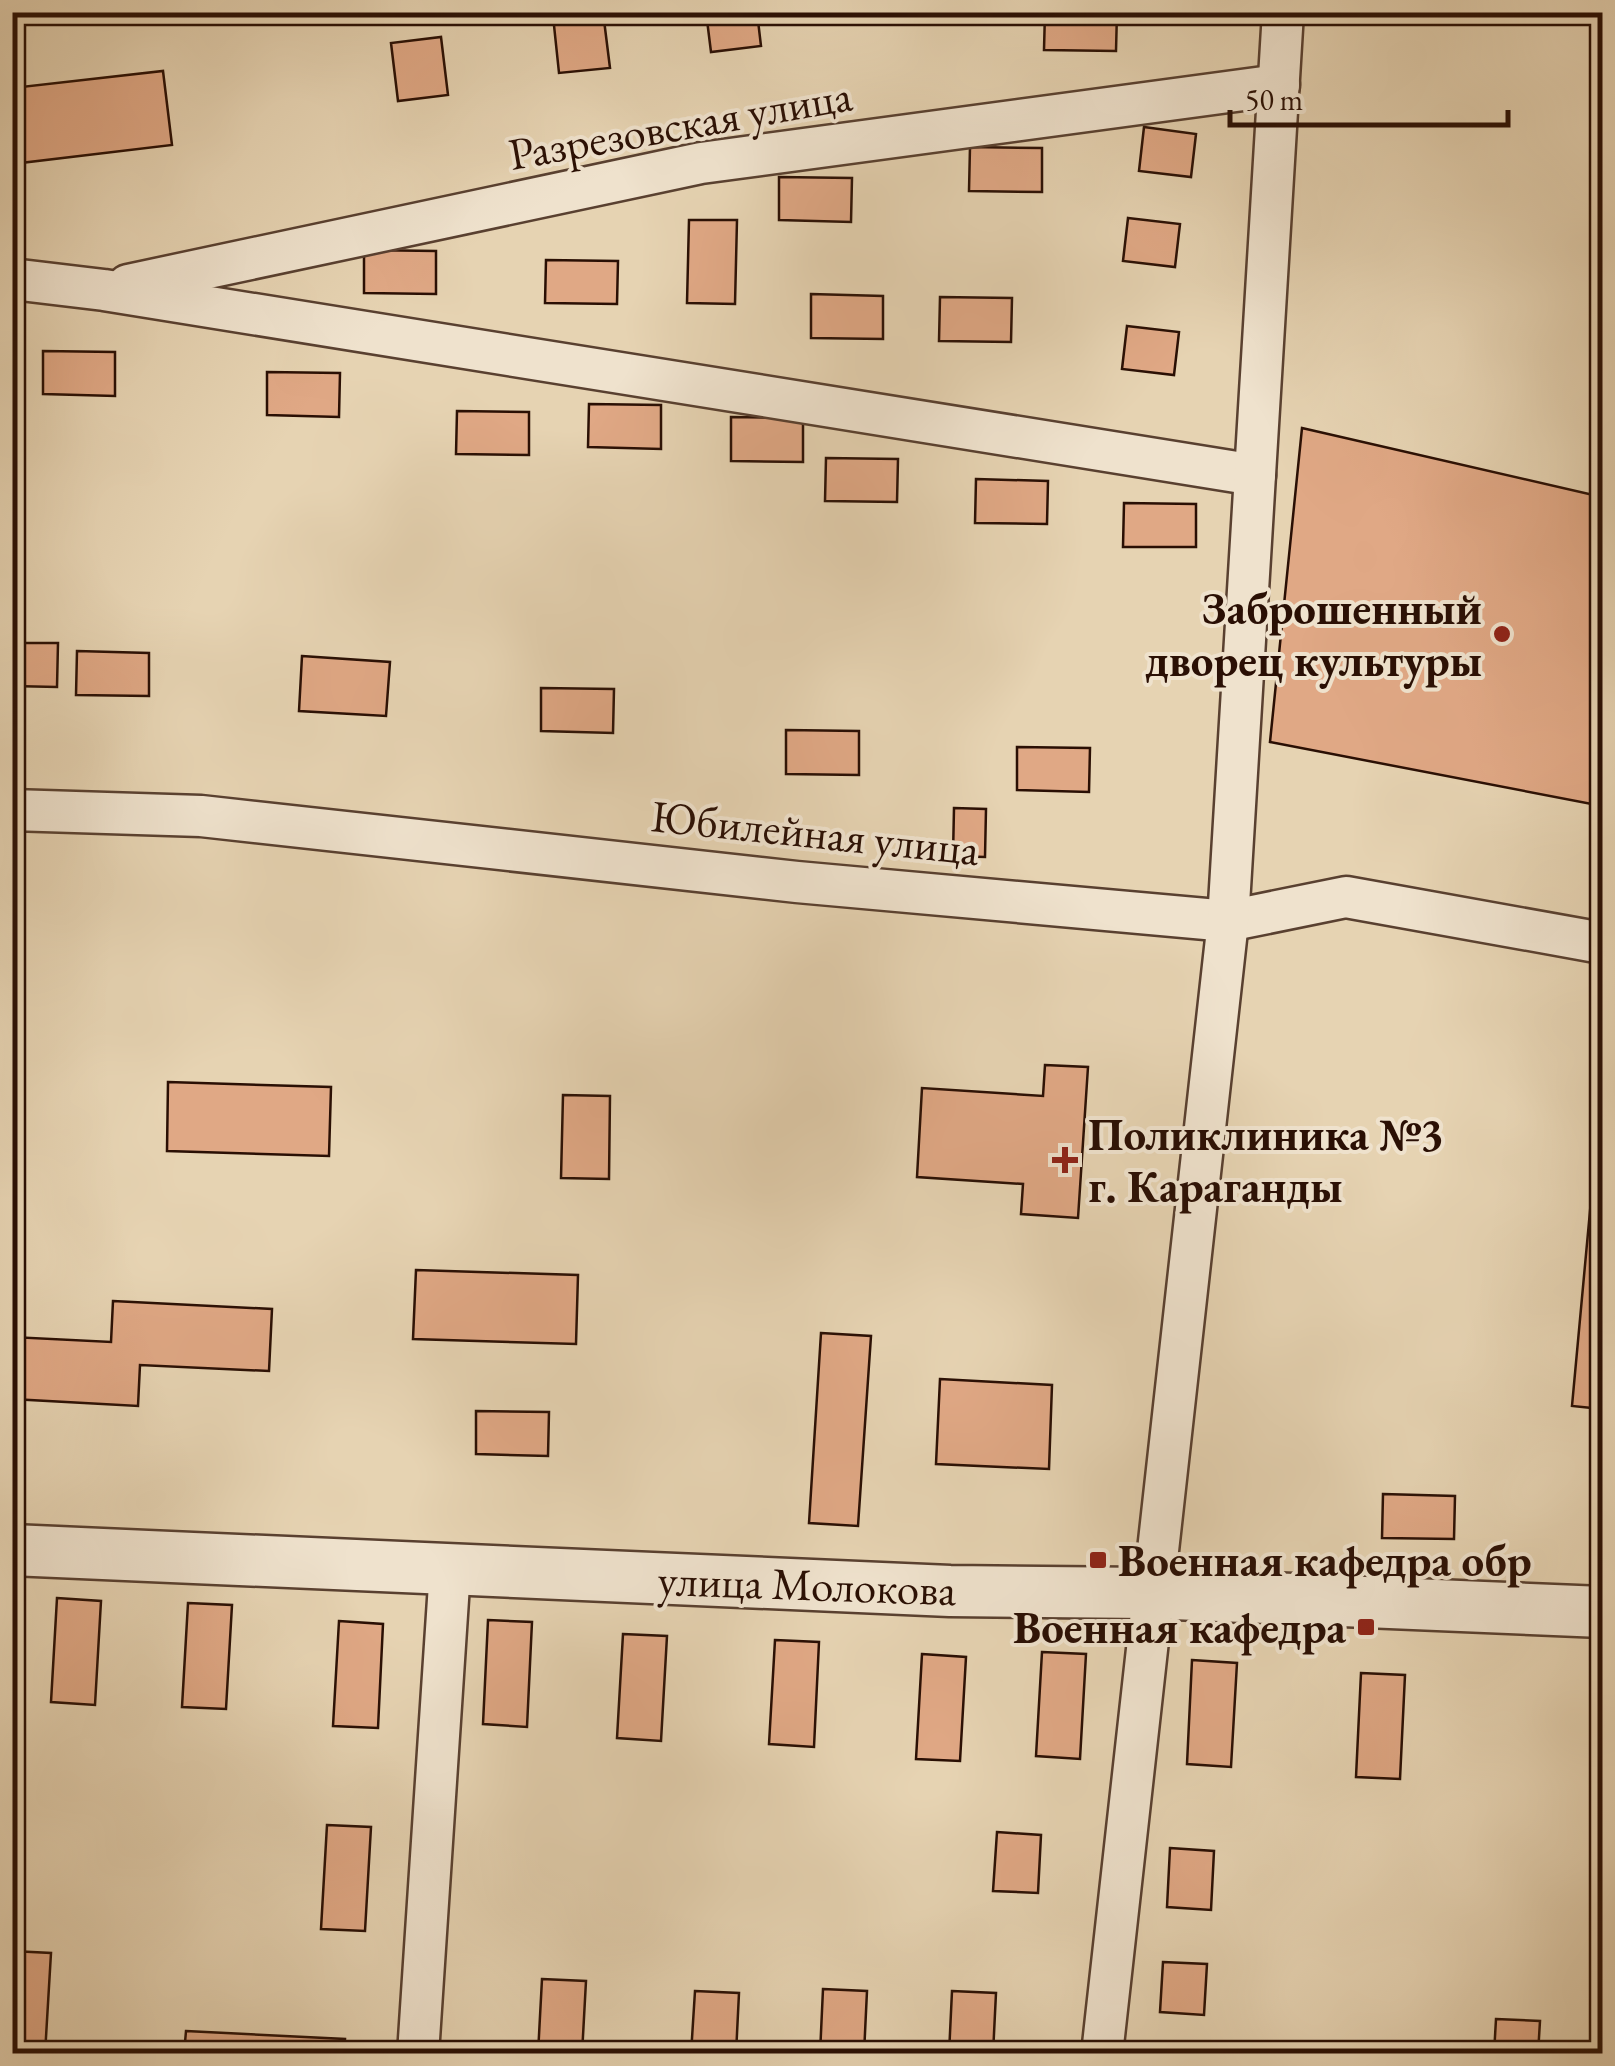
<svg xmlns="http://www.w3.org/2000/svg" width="1615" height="2066" viewBox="0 0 1615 2066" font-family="'EB Garamond',serif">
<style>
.building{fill:#e0a885;stroke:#2a0f04;stroke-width:2.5}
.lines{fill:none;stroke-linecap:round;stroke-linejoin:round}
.minor-casing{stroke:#594030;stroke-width:45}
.tertiary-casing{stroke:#594030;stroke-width:55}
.minor{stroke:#efe2cd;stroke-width:40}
.tertiary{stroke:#efe2cd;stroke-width:50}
.poi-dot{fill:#8f2418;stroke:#efe2cd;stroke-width:4}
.labels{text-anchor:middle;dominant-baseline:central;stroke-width:8;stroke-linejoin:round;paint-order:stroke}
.street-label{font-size:45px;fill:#2a0f04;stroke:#efe2cd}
.poi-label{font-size:45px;font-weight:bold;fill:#2a0f04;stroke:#efe2cd;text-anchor:end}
</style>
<rect width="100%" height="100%" fill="#e6d3b2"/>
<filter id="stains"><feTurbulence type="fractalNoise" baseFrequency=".002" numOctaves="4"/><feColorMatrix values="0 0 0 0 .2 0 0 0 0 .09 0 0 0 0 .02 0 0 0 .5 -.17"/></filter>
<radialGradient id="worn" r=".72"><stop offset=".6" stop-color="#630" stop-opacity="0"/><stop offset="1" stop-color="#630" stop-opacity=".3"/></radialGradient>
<g class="building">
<polygon points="603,12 610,68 559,73 553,16"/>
<polygon points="706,12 757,12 761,46 711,52"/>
<polygon points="1045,12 1117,12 1116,51 1044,50"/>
<polygon points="441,37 448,95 398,101 391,43"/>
<polygon points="163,71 172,145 12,164 12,88"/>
<polygon points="1144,127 1196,134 1191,177 1139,171"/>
<polygon points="970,147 1042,148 1042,192 969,191"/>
<polygon points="779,177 852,178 851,222 779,220"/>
<polygon points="1128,218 1180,224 1175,267 1123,261"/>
<polygon points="689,220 737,220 735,304 687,303"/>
<polygon points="364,250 436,251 436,294 364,293"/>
<polygon points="546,260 618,261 617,304 545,303"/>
<polygon points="811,294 883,296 883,339 811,338"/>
<polygon points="940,297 1012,298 1011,342 939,341"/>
<polygon points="1127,326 1179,332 1174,375 1122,369"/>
<polygon points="43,351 115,352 115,396 43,394"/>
<polygon points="267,372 340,373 339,417 267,415"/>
<polygon points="589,404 661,405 661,449 588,447"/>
<polygon points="457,411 529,412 529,455 456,454"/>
<polygon points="731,417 803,418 803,462 731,461"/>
<polygon points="1302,428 1602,497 1602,806 1270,742"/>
<polygon points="826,458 898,459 897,502 825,501"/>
<polygon points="976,479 1048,481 1047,524 975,523"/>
<polygon points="1124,503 1196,504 1196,547 1123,547"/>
<polygon points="12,643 58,643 57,687 12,686"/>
<polygon points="77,651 149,653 149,696 76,695"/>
<polygon points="302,656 390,662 386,716 299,711"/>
<polygon points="541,688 614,689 613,733 541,731"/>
<polygon points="786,730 859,731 859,775 786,774"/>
<polygon points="1017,747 1090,748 1089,792 1017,790"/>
<polygon points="954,808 986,809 985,857 953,856"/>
<polygon points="1045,1065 1088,1067 1078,1218 1021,1214 1023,1184 917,1177 922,1088 1043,1096"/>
<polygon points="1602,1081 1602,1409 1572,1406"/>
<polygon points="168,1082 331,1087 329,1156 167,1151"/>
<polygon points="563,1095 610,1096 609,1179 561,1178"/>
<polygon points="416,1270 578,1275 576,1344 413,1339"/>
<polygon points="113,1301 272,1309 269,1371 140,1365 138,1406 12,1399 12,1337 111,1342"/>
<polygon points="821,1333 871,1336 858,1526 809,1523"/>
<polygon points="940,1379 1052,1385 1049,1469 936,1464"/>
<polygon points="476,1411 549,1412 548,1456 476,1454"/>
<polygon points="1383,1494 1455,1496 1454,1539 1382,1538"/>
<polygon points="57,1598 101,1601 95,1705 51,1702"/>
<polygon points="188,1603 232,1605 226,1709 182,1707"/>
<polygon points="488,1620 532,1622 527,1727 483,1724"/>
<polygon points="339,1621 383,1624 378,1728 333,1726"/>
<polygon points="623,1634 667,1636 661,1741 617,1738"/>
<polygon points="775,1640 819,1642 814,1747 769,1744"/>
<polygon points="1042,1652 1086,1654 1080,1759 1036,1756"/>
<polygon points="922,1654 966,1657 960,1761 916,1759"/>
<polygon points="1192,1660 1237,1663 1231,1767 1187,1764"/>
<polygon points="1361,1673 1405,1675 1400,1779 1356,1777"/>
<polygon points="327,1825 371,1827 365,1931 321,1929"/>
<polygon points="997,1832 1041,1835 1038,1893 993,1891"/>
<polygon points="1170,1848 1214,1851 1211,1910 1167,1907"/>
<polygon points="12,1951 51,1953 45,2054 12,2054"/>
<polygon points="1163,1962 1207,1964 1204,2015 1160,2012"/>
<polygon points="542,1979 586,1981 582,2054 538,2054"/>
<polygon points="823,1989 867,1991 864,2054 820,2054"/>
<polygon points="695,1991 739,1993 736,2054 691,2054"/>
<polygon points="952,1991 996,1993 993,2054 949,2054"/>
<polygon points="1496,2019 1540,2021 1538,2054 1494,2054"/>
<polygon points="186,2031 345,2039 344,2054 184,2054"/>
<polygon points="1221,2043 1265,2046 1265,2054 1220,2054"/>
<polygon points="1419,2047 1463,2049 1463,2054 1419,2054"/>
<polygon points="1327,2049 1372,2051 1371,2054 1327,2054"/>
</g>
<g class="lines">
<g class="minor-casing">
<g id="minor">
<polyline points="12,279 104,290 1255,475"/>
<polyline points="128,285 701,163 1279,85"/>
<polyline points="12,810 201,816 797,882 1228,921 1346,897 1602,943"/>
<polyline points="418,2054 450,1569"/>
<polyline points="1102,2054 1228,921 1283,12"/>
</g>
</g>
<g class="tertiary-casing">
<polyline id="tertiary" points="12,1550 950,1591 1150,1593 1602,1612"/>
</g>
<use href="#minor" class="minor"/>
<use href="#tertiary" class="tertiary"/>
</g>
<g class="poi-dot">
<circle cx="1502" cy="634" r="10"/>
<path d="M1060 1145h10v10h10v10h-10v10h-10v-10h-10v-10h10z"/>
<rect x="1088" y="1550" width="20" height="20" rx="5"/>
<rect x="1356" y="1617" width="20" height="20" rx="5"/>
</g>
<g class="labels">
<g class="street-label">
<text transform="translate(680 124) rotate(-10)">Разрезовская улица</text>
<text transform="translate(815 832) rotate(6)">Юбилейная улица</text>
<text transform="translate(807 1584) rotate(2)">улица Молокова</text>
</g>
<g class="poi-label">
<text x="1482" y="608">Заброшенный<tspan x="1482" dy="52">дворец культуры</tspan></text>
<text x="1088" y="1134" text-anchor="start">Поликлиника №3<tspan x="1088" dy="52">г. Караганды</tspan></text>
<text x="1118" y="1560" text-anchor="start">Военная кафедра обр</text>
<text x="1346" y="1627">Военная кафедра</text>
</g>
</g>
<rect width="1615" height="2066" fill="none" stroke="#e6d3b2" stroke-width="50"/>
<rect x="15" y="15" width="1585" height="2036" fill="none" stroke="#2a0f04" stroke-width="5"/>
<rect x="25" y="25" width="1565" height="2016" fill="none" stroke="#2a0f04" stroke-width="2.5"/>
<path d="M1230 110v15h278v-15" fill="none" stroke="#2a0f04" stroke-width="5"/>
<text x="1245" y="110" font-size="30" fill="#2a0f04" stroke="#efe2cd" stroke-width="8" paint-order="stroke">50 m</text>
<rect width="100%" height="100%" filter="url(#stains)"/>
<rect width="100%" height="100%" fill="url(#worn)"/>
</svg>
